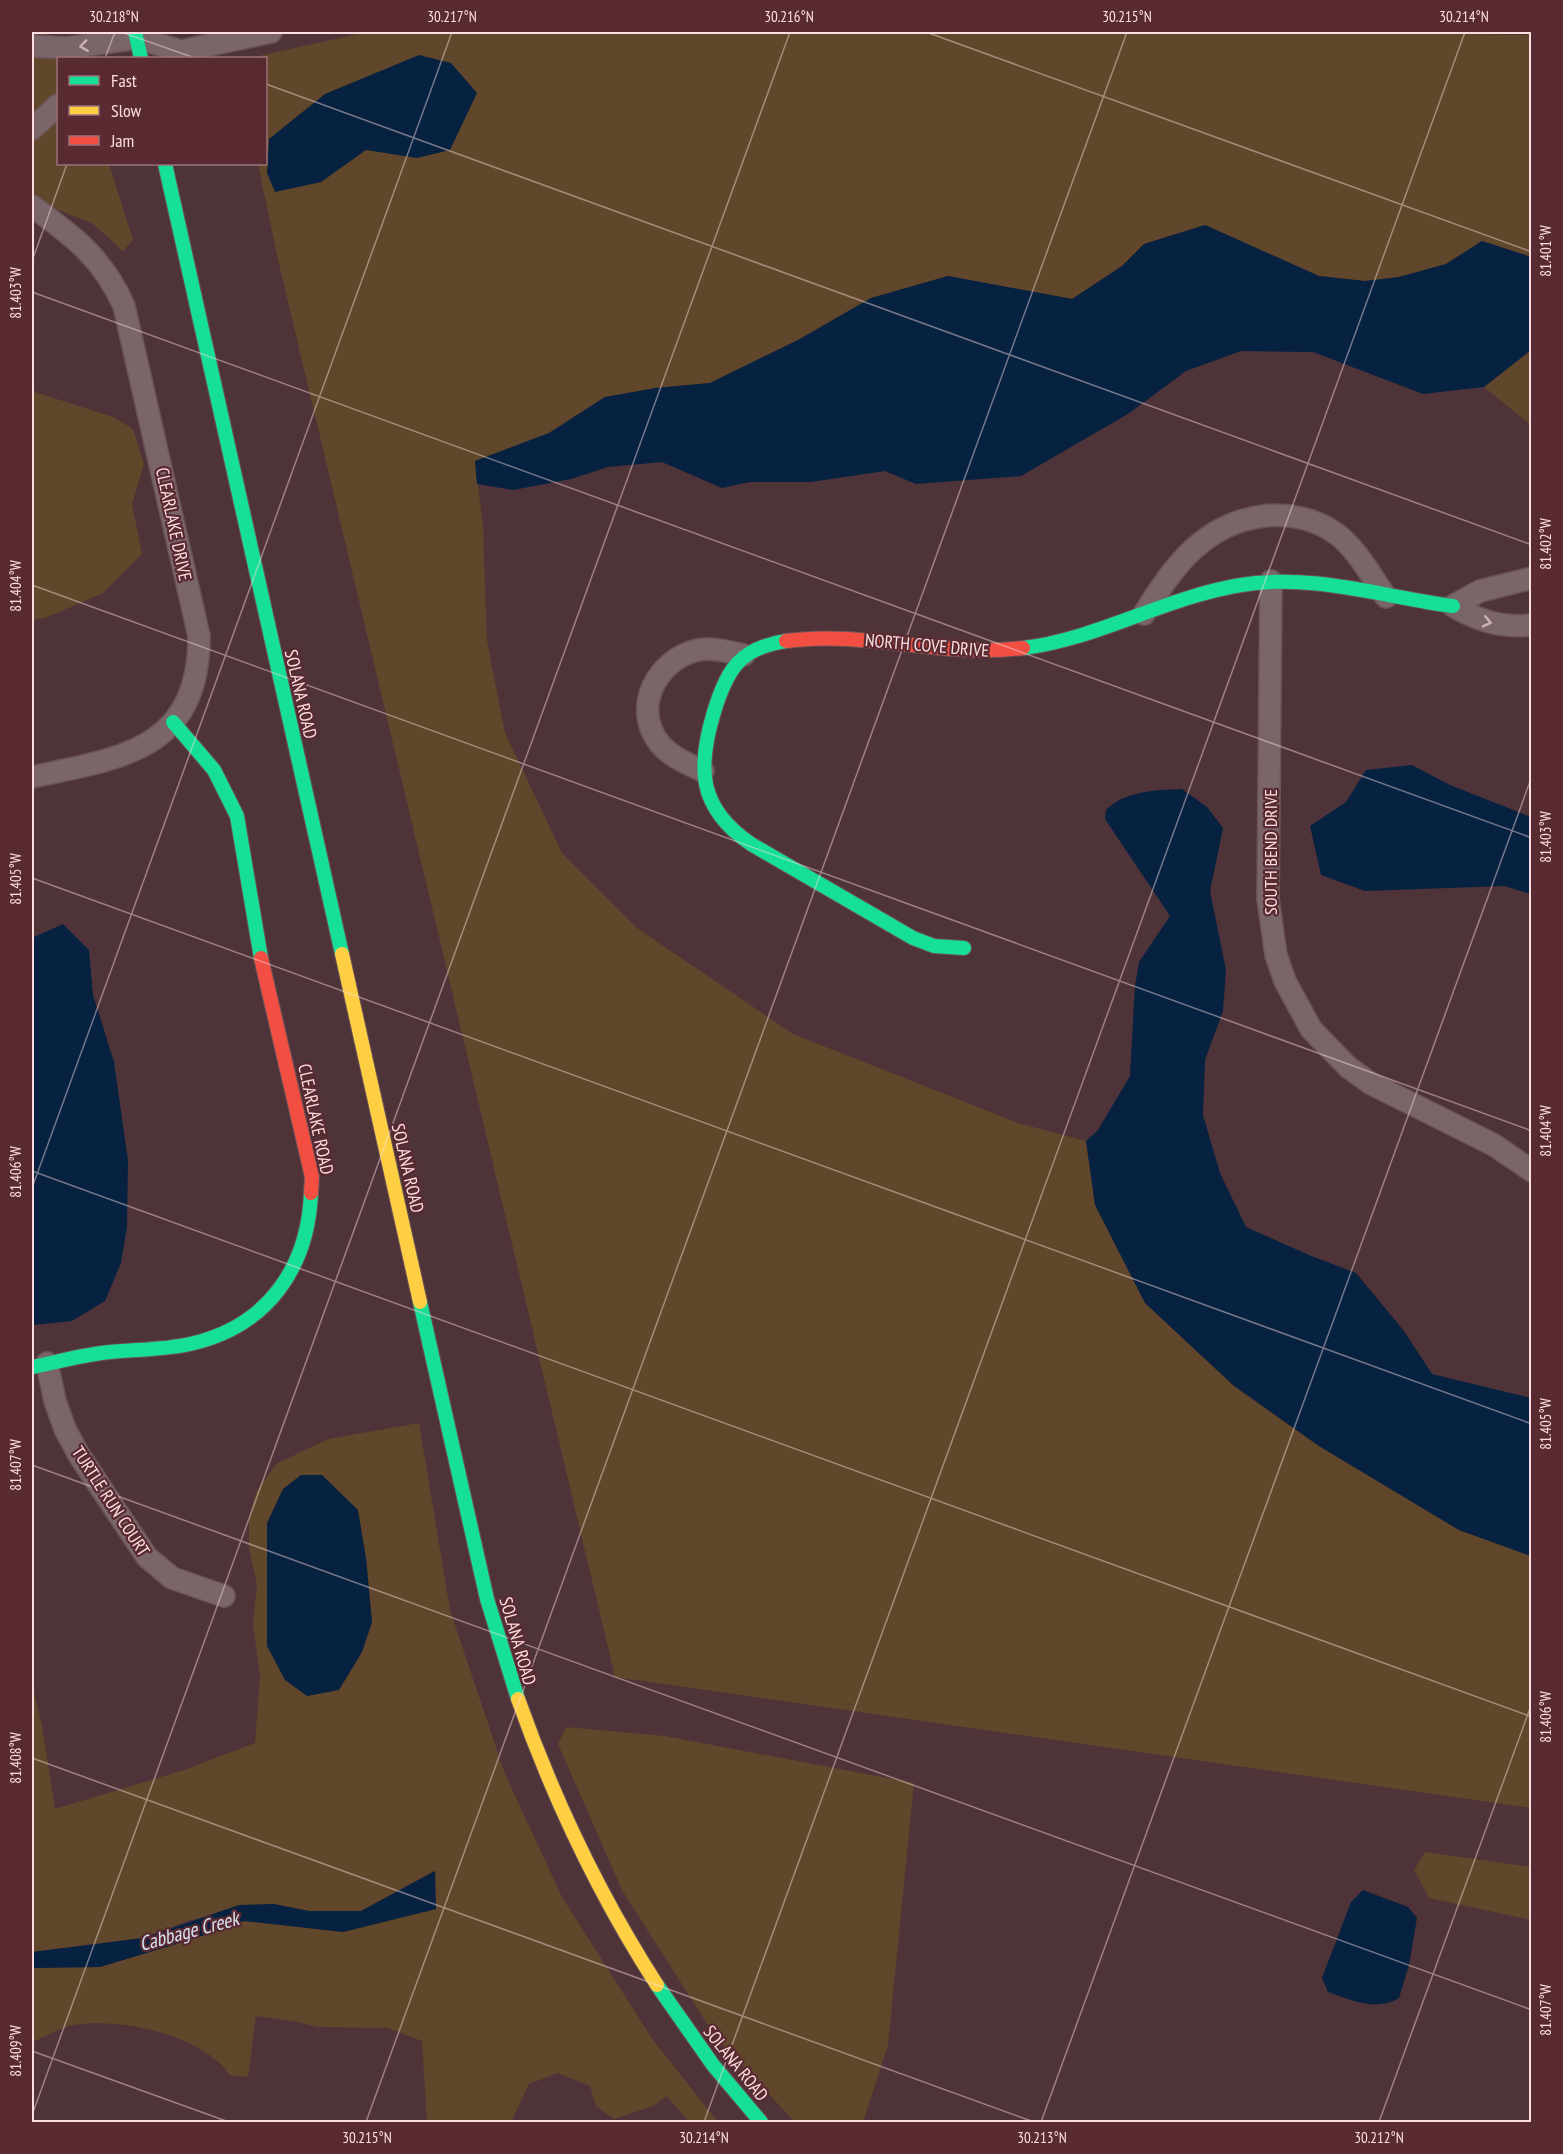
<svg xmlns="http://www.w3.org/2000/svg" width="1563" height="2154" viewBox="0 0 1563 2154" font-family="'PT Sans Narrow',sans-serif">
<style>
.green{fill:#60462a;fill-rule:evenodd}
.water{fill:#072140}
.lines{fill:none;stroke-linecap:round;stroke-linejoin:round}
.street-casing{stroke:#6a5357;stroke-width:24}
.fast-casing{stroke:#6a5357;stroke-width:16}
.slow-casing{stroke:#6a5357;stroke-width:16}
.jam-casing{stroke:#6a5357;stroke-width:16}
.street{stroke:#7a6669;stroke-width:21}
.fast{stroke:#16e098;stroke-width:14}
.slow{stroke:#ffcf43;stroke-width:14}
.jam{stroke:#f24e42;stroke-width:14}
.oneway{stroke:#ceb3b6}
.ticks{fill:none;stroke:#fcdde0;stroke-width:1.5;stroke-opacity:0.45}
.labels{text-anchor:middle;dominant-baseline:central;stroke-width:4.5;stroke-linejoin:round;paint-order:stroke}
.street-label{font-size:18px;fill:#fcdde0;stroke:#592a32}
.water-label{font-size:20px;font-style:italic;fill:#d5e2f1;stroke:#592a32}
.neatline{fill:none;stroke:#fcdde0;stroke-width:2}
.ticks-label{font-size:15px;text-anchor:middle;fill:#fcdde0}
</style>
<rect width="100%" height="100%" fill="#4e3439"/>
<g class="green">
<polygon points="32,32 44,32 70,58 58,58 58,164 109,164 133,240 123,251 92,223 32,200"/>
<polygon points="367,32 1296,32 1531,35 1531,257 1482,241 1446,264 1399,277 1365,281 1319,276 1205,225 1144,244 1122,266 1072,299 948,276 871,298 798,340 710,383 656,388 605,397 549,433 475,461 483,526 487,641 505,733 562,853 637,928 793,1034 1018,1123 1086,1141 1095,1205 1145,1303 1234,1386 1319,1446 1459,1530 1531,1556 1531,1808 615,1677 278,260 258,164 266,164 266,58 250,58"/>
<polygon points="1531,350 1531,425 1484,387"/>
<polygon points="32,391 113,417 133,429 144,464 132,504 142,554 103,593 45,618 32,620"/>
<path d="M419 1423 450 1610 505 1774 562 1897 653 2040 718 2122H689L667 2096 653 2106 614 2119 596 2106 590 2086 558 2073 529 2084 511 2122H427L422 2041 388 2028 318 2027 293 2021 256 2016 248 2077 230 2075C202 2035 121 2017 74 2025 60 2027 46 2037 32 2042V1968L100 1967 193 1939 244 1921 343 1932 436 1909 434 1871 361 1911H309L274 1904 190 1920 143 1938 32 1952V1685L42 1725 55 1809 184 1770 255 1743 260 1676 253 1624 257 1585 249 1547V1519L256 1492 276 1464 328 1439ZM267 1523 366 1558 372 1622 362 1652 267 1646Z"/>
<polygon points="566,1727 665,1736 914,1783 888,2045 863,2122 795,2122 716,2038 622,1890 558,1744"/>
<polygon points="1425,1852 1531,1867 1531,1920 1429,1898 1414,1870"/>
</g>
<g class="water">
<polygon points="419,55 451,63 477,93 450,150 417,158 366,150 321,182 275,192 267,173 269,139 325,94"/>
<polygon points="1205,225 1319,276 1365,281 1399,277 1446,264 1482,241 1531,257 1531,350 1484,387 1423,394 1313,352 1241,351 1186,371 1128,414 1021,476 916,484 885,471 811,482 750,482 722,488 662,462 608,467 571,479 513,490 477,484 475,461 549,433 605,397 656,388 710,383 798,340 871,298 948,276 1072,299 1122,266 1144,244"/>
<polygon points="1412,765 1450,785 1531,817 1531,894 1504,886 1365,891 1321,875 1310,826 1346,802 1366,770"/>
<path d="M1182 789 1207 807 1223 828 1210 891 1226 970 1223 1011 1205 1060 1203 1115 1220 1173 1246 1227 1309 1255 1356 1273 1404 1331 1432 1374 1531 1398V1556L1459 1530 1319 1446 1234 1386 1145 1303 1095 1205 1086 1141 1098 1130 1130 1076 1135 986 1139 962 1170 916 1105 819 1106 810C1125 791 1155 790 1182 789Z"/>
<polygon points="63,924 89,950 93,995 114,1062 128,1161 127,1227 121,1263 105,1301 72,1321 32,1325 32,938"/>
<polygon points="301,1475 322,1475 358,1510 366,1558 372,1622 362,1652 339,1690 307,1696 285,1680 267,1646 267,1523 283,1489"/>
<polygon points="435,1871 436,1909 343,1932 244,1921 193,1939 100,1967 32,1968 32,1952 143,1938 239,1905 274,1904 309,1911 361,1911"/>
<path d="M1363 1890 1408 1907 1417 1918 1409 1965 1399 1998C1377 2012 1351 2000 1328 1992L1322 1978 1351 1902Z"/>
</g>
<g class="lines">
<g class="street-casing">
<g id="street">
<polyline points="32,46 68,48 137,38 181,51 271,32"/>
<polyline points="32,129 58,105"/>
<path d="M32 206C73 236 103 258 124 306L199 636C199 750 122 758 32 777"/>
<path d="M1532 578 1480 591 1453 606C1479 621 1501 628 1532 625"/>
<polyline points="1271,581 1268,899 1276,955 1285,981 1311,1029 1348,1067 1370,1083 1494,1145 1532,1171"/>
<path d="M1144 614C1173 566 1205 523 1264 516 1290 513 1317 519 1338 535 1358 551 1371 576 1386 597"/>
<path d="M703 771C688 764 671 757 660 744 631 708 657 659 698 650 713 647 729 652 744 655"/>
<polyline points="47,1363 55,1401 65,1429 79,1455 147,1557 172,1578 224,1596"/>
</g>
</g>
<g class="fast-casing">
<g id="fast">
<polyline points="135,32 141,58"/>
<polyline points="165,164 342,954"/>
<path d="M786 641C740 648 727 669 714 712 697 768 698 808 751 844L913 938 934 946 964 948"/>
<path d="M1023 648C1098 639 1166 597 1241 585 1311 573 1384 597 1453 606"/>
<polyline points="173,722 214,770 237,816 261,958"/>
<polyline points="420,1302 487,1599 518,1699"/>
<path d="M32 1367C53 1363 74 1357 95 1354 126 1349 159 1351 190 1344 267 1327 308 1268 311 1193"/>
<polyline points="657,1985 713,2065 761,2122"/>
</g>
</g>
<g class="slow-casing">
<g id="slow">
<polyline points="342,954 420,1302"/>
<path d="M518 1699C554 1800 599 1895 657 1985"/>
</g>
</g>
<g class="jam-casing">
<g id="jam">
<path d="M786 641C865 630 943 658 1023 648"/>
<polyline points="261,958 312,1177 311,1193"/>
</g>
</g>
<use href="#street" class="street"/>
<use href="#fast" class="fast"/>
<use href="#slow" class="slow"/>
<use href="#jam" class="jam"/>
</g>
<defs><path id="oneway-chevron" d="M-2-3.5L2.5 0L-2 3.5" fill="none" stroke-width="1.6" stroke-linecap="round" stroke-linejoin="round" transform="scale(1.5)"/></defs>
<g class="oneway">
<use href="#oneway-chevron" transform="translate(84 46) rotate(172)"/>
<use href="#oneway-chevron" transform="translate(1487 622) rotate(13)"/>
</g>
<path class="ticks" d="M121 32 195 58M926 32 1532 252M105 58 115 32M266 84 1532 545M32 261 67 164M32 292 1532 838M32 585 1532 1131M32 878 1532 1424M32 1171 1532 1717M32 1188 452 32M32 1465 1532 2010M32 1758 1034 2122M32 2051 229 2122M32 2115 790 32M366 2122 1127 32M704 2122 1465 32M1041 2122 1532 776M1379 2122 1532 1703"/>
<g class="labels">
<g class="street-label">
<text transform="translate(174 524) rotate(78)">CLEARLAKE DRIVE</text>
<text transform="translate(927 645) rotate(5)">NORTH COVE DRIVE</text>
<text transform="translate(301 694) rotate(77)">SOLANA ROAD</text>
<text transform="translate(1270 852) rotate(-90)">SOUTH BEND DRIVE</text>
<text transform="translate(316 1119) rotate(78)">CLEARLAKE ROAD</text>
<text transform="translate(408 1168) rotate(77)">SOLANA ROAD</text>
<text transform="translate(111 1501) rotate(57)">TURTLE RUN COURT</text>
<text transform="translate(518 1641) rotate(74)">SOLANA ROAD</text>
<text transform="translate(736 2063) rotate(51)">SOLANA ROAD</text>
</g>
<g class="water-label">
<text transform="translate(189 1931) rotate(-15)">Cabbage Creek</text>
</g>
</g>
<rect width="1563" height="2154" fill="none" stroke="#592a32" stroke-width="66"/>
<rect x="57" y="57" width="210" height="108" fill="#592a32" stroke="#9a7278" stroke-width="1.5"/>
<rect x="69" y="76" width="30" height="9" fill="#16e098" stroke="#9a7278" stroke-width="1.5"/>
<text x="111" y="87" font-size="18" fill="#fcdde0">Fast</text>
<rect x="69" y="106" width="30" height="9" fill="#ffcf43" stroke="#9a7278" stroke-width="1.5"/>
<text x="111" y="117" font-size="18" fill="#fcdde0">Slow</text>
<rect x="69" y="136" width="30" height="9" fill="#f24e42" stroke="#9a7278" stroke-width="1.5"/>
<text x="111" y="147" font-size="18" fill="#fcdde0">Jam</text>
<rect x="33" y="33" width="1497" height="2088" class="neatline"/>
<g class="ticks-label">
<text x="114" y="22">30.218°N</text>
<text x="452" y="22">30.217°N</text>
<text x="789" y="22">30.216°N</text>
<text x="1127" y="22">30.215°N</text>
<text x="1464" y="22">30.214°N</text>
<text transform="translate(1546 251) rotate(-90)" y="5">81.401°W</text>
<text transform="translate(16 293) rotate(-90)" y="5">81.403°W</text>
<text transform="translate(1546 544) rotate(-90)" y="5">81.402°W</text>
<text transform="translate(16 586) rotate(-90)" y="5">81.404°W</text>
<text transform="translate(1546 837) rotate(-90)" y="5">81.403°W</text>
<text transform="translate(16 879) rotate(-90)" y="5">81.405°W</text>
<text transform="translate(1546 1131) rotate(-90)" y="5">81.404°W</text>
<text transform="translate(16 1172) rotate(-90)" y="5">81.406°W</text>
<text transform="translate(1546 1424) rotate(-90)" y="5">81.405°W</text>
<text transform="translate(16 1465) rotate(-90)" y="5">81.407°W</text>
<text transform="translate(1546 1717) rotate(-90)" y="5">81.406°W</text>
<text transform="translate(16 1758) rotate(-90)" y="5">81.408°W</text>
<text transform="translate(1546 2010) rotate(-90)" y="5">81.407°W</text>
<text transform="translate(16 2051) rotate(-90)" y="5">81.409°W</text>
<text x="367" y="2143">30.215°N</text>
<text x="704" y="2143">30.214°N</text>
<text x="1042" y="2143">30.213°N</text>
<text x="1379" y="2143">30.212°N</text>
</g>
</svg>
